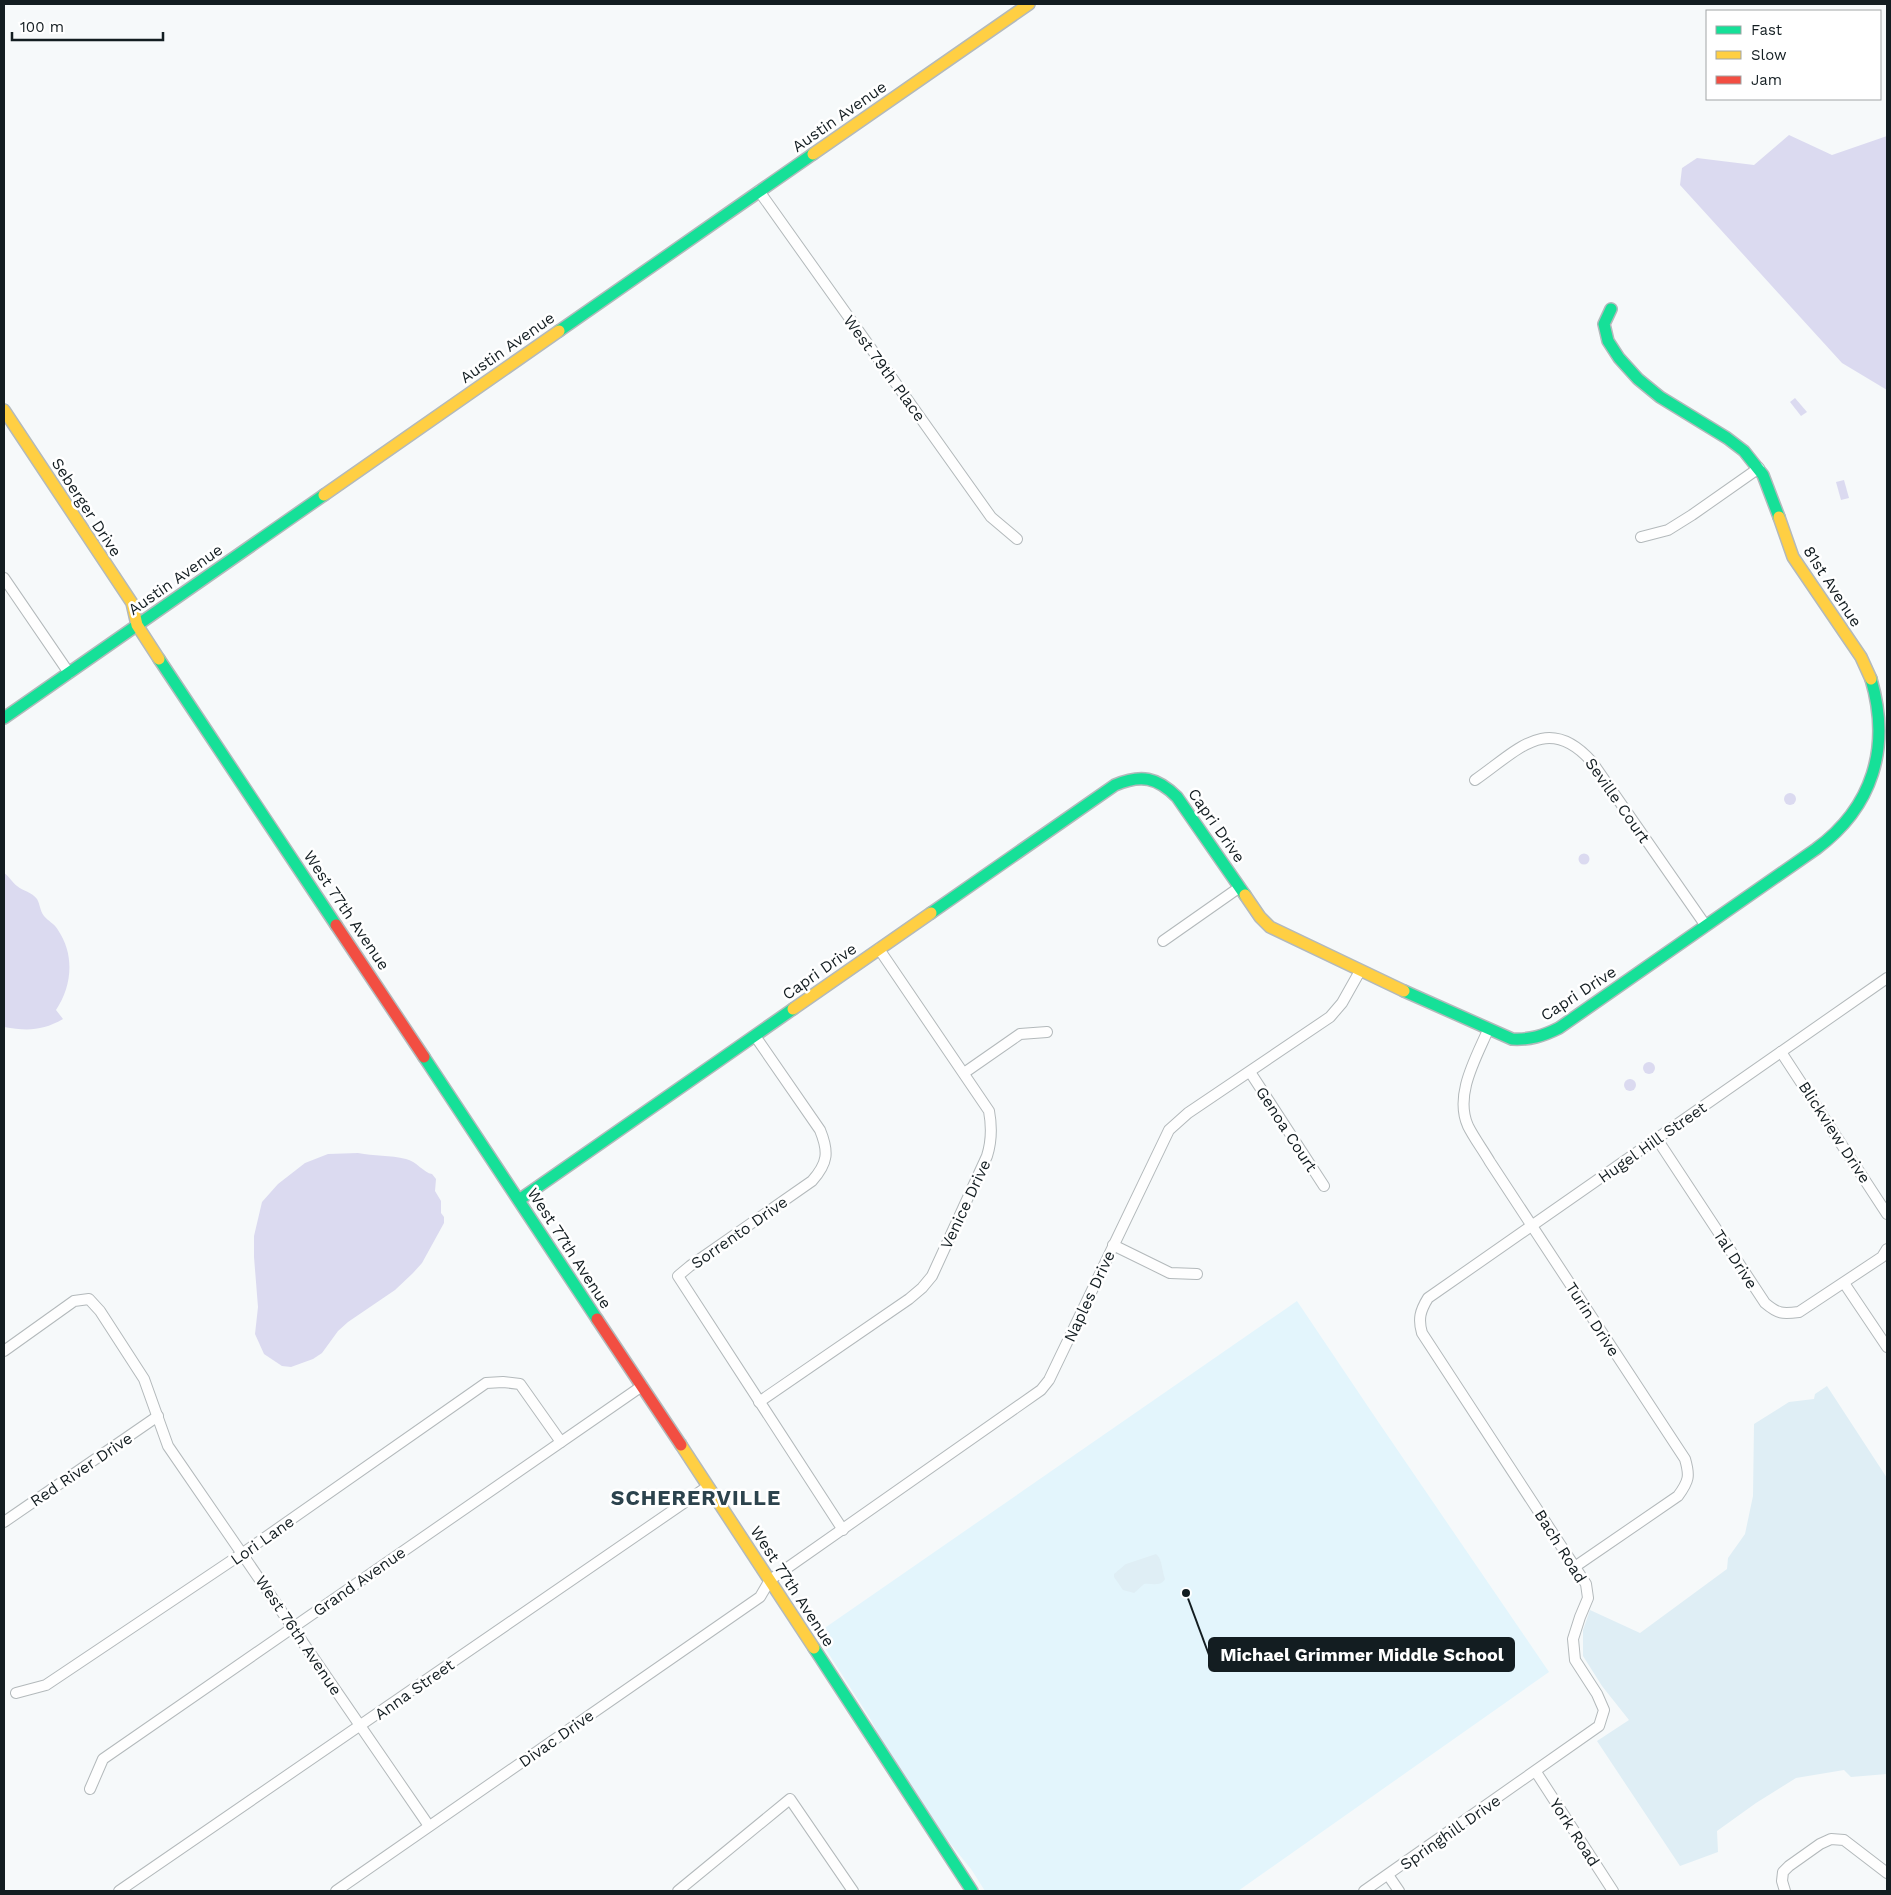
<svg xmlns="http://www.w3.org/2000/svg" width="1891" height="1895" font-family="'Work Sans',sans-serif">
<rect width="100%" height="100%" fill="#f6f9fa"/>
<path fill="#e3f5fc" d="M 1297,1301 L 1377,1420 L 1549,1672 L 1238,1891 L 985,1891 L 971,1869 L 936,1826 L 888,1754 L 871,1720 L 816,1634 Z"/>
<g fill="#dfeef5">
<path d="M 1827,1386 L 1887,1478 L 1887,1774 L 1851,1777 L 1844,1770 L 1796,1778 L 1756,1803 L 1717,1831 L 1718,1852 L 1680,1866 L 1597,1741 L 1629,1720 L 1602,1686 L 1583,1656 L 1583,1630 L 1590,1610 L 1640,1633 L 1727,1569 L 1728,1558 L 1745,1534 L 1753,1496 L 1754,1424 L 1789,1402 L 1814,1399 L 1815,1394 Z"/>
<path d="M 1156,1554 C 1162,1558 1162,1571 1165,1579 C 1161,1587 1151,1583 1144,1584 L 1134,1593 L 1123,1590 L 1114,1577 L 1114,1574 L 1126,1564 Z"/>
</g>
<g fill="#dbdaf0">
<path d="M 1789,135 L 1832,155 L 1887,136 L 1887,390 L 1842,363 L 1680,185 L 1682,168 L 1697,158 L 1754,165 Z"/>
<path d="M 1795,398 L 1807,412 L 1801,416 L 1790,402 Z"/>
<path d="M 1844,480 L 1849,498 L 1841,500 L 1836,482 Z"/>
<circle cx="1790" cy="799" r="6"/>
<circle cx="1584" cy="859" r="5.5"/>
<path d="M 4,873 C 9,876 12,882 17,886 C 23,891 32,892 37,899 C 40,904 40,911 44,916 C 48,921 55,924 58,930 C 75,955 72,986 56,1010 L 63,1019 C 42,1031 27,1031 4,1027 Z"/>
<circle cx="1649" cy="1068" r="6"/>
<circle cx="1630" cy="1085" r="6"/>
<path d="M 358,1153 C 374,1156 390,1155 406,1159 C 416,1161 424,1173 432,1174 L 436,1179 L 435,1191 L 441,1201 L 441,1213 L 444,1217 L 444,1223 L 422,1263 L 413,1273 L 395,1290 L 348,1322 L 338,1331 L 322,1353 L 313,1359 L 291,1367 L 282,1366 L 264,1354 L 255,1334 L 258,1307 L 254,1257 L 254,1236 L 262,1202 L 278,1184 L 305,1163 L 328,1154 Z"/>
</g>
<g fill="none" stroke-linecap="round" stroke-linejoin="round">
<g stroke="#b3b9bb" stroke-width="12">
<g id="street">
<path d="M 759,191 L 991,517 L 1017,539"/>
<path d="M 1641,537 L 1668,530 L 1692,515 L 1759,468"/>
<path d="M 4,578 L 69,673"/>
<path d="M 1475,780 C 1517,751 1548,712 1592,762 L 1706,926"/>
<path d="M 1163,941 L 1240,887"/>
<path d="M 1488,1030 C 1476,1058 1454,1095 1468,1126 C 1474,1138 1483,1150 1490,1162 L 1685,1459 C 1690,1476 1689,1481 1678,1496 L 1576,1566"/>
<path d="M 755,1036 L 820,1130 C 829,1152 828,1163 812,1181 L 690,1266 L 678,1276 L 843,1530"/>
<path d="M 1781,1052 L 1887,1214"/>
<path d="M 1250,1072 L 1324,1186"/>
<path d="M 964,1073 L 1020,1034 L 1047,1032"/>
<path d="M 1657,1139 L 1765,1303 C 1778,1314 1782,1314 1799,1312 L 1882,1257 L 1887,1249"/>
<path d="M 1113,1245 L 1170,1273 L 1197,1274"/>
<path d="M 1844,1283 L 1887,1347"/>
<path d="M 4,1351 L 74,1301 L 89,1299 L 100,1311 L 144,1379 L 168,1446 L 429,1826"/>
<path d="M 759,1402 L 909,1299 L 922,1288 L 932,1276 L 987,1156 C 992,1140 992,1127 989,1111 L 879,949"/>
<path d="M 4,1522 L 158,1416"/>
<path d="M 16,1693 L 46,1685 L 243,1553 L 486,1383 L 503,1382 L 520,1384 L 561,1442"/>
<path d="M 1536,1772 L 1613,1891"/>
<path d="M 90,1789 L 103,1759 L 642,1386"/>
<path d="M 1388,1875 L 1399,1891"/>
<path d="M 119,1891 L 707,1487"/>
<path d="M 336,1891 L 760,1597 L 770,1580 L 1041,1390 L 1049,1380 L 1169,1130 L 1188,1113 L 1330,1017 L 1342,1003 L 1360,971"/>
<path d="M 678,1891 L 790,1799 L 853,1891"/>
<path d="M 1364,1891 L 1599,1726 L 1604,1710 L 1597,1694 L 1575,1660 L 1573,1639 L 1580,1617 L 1588,1598 L 1586,1584 L 1422,1333 C 1418,1319 1420,1311 1428,1298 L 1887,978"/>
<path d="M 1785,1891 L 1782,1881 L 1783,1872 L 1789,1866 L 1820,1844 L 1831,1839 L 1844,1840 L 1887,1873"/>
</g>
</g>
<g stroke="#b3b9bb" stroke-width="14">
<g id="fast">
<path d="M 1611,309 L 1604,324 L 1608,341 L 1619,358 L 1638,379 L 1660,397 L 1727,438 L 1744,451 L 1763,475 L 1779,517"/>
<path d="M 559,331 L 813,154"/>
<path d="M 159,659 L 336,925"/>
<path d="M 4,718 L 324,495"/>
<path d="M 931,913 L 1115,785 C 1141,774 1157,777 1177,797 L 1245,895"/>
<path d="M 1404,991 L 1512,1039 C 1530,1040 1543,1036 1559,1028 L 1816,849 C 1873,807 1891,747 1871,679"/>
<path d="M 424,1057 L 597,1319"/>
<path d="M 519,1200 L 793,1009"/>
<path d="M 814,1648 L 972,1891"/>
</g>
</g>
<g stroke="#b3b9bb" stroke-width="14">
<g id="slow">
<path d="M 813,154 L 1029,4"/>
<path d="M 4,410 L 132,603 L 137,625 L 159,659"/>
<path d="M 324,495 L 559,331"/>
<path d="M 1779,517 L 1793,557 L 1861,657 L 1871,679"/>
<path d="M 1245,895 L 1260,917 L 1270,927 L 1404,991"/>
<path d="M 793,1009 L 931,913"/>
<path d="M 681,1445 L 814,1648"/>
</g>
</g>
<g stroke="#b3b9bb" stroke-width="14">
<g id="jam">
<path d="M 336,925 L 424,1057"/>
<path d="M 597,1319 L 681,1445"/>
</g>
</g>
<use href="#street" stroke="#fefefe" stroke-width="10"/>
<use href="#fast" stroke="#16e098" stroke-width="11"/>
<use href="#slow" stroke="#ffcf43" stroke-width="11"/>
<use href="#jam" stroke="#f24e42" stroke-width="11"/>
</g>
<g text-anchor="middle" stroke-width="5" stroke-linejoin="round" paint-order="stroke">
<g font-size="16" fill="#131d21" stroke="#fff">
<text transform="translate(839 116) rotate(-35)" y="6">Austin Avenue</text>
<text transform="translate(507 347) rotate(-35)" y="6">Austin Avenue</text>
<text transform="translate(885 368) rotate(54)" y="6">West 79th Place</text>
<text transform="translate(87 507) rotate(57)" y="6">Seberger Drive</text>
<text transform="translate(175 579) rotate(-35)" y="6">Austin Avenue</text>
<text transform="translate(1833 586) rotate(57)" y="6">81st Avenue</text>
<text transform="translate(1618 800) rotate(55)" y="6">Seville Court</text>
<text transform="translate(1217 825) rotate(55)" y="6">Capri Drive</text>
<text transform="translate(347 910) rotate(56)" y="6">West 77th Avenue</text>
<text transform="translate(819 971) rotate(-35)" y="6">Capri Drive</text>
<text transform="translate(1578 993) rotate(-33)" y="6">Capri Drive</text>
<text transform="translate(1287 1129) rotate(57)" y="6">Genoa Court</text>
<text transform="translate(1835 1132) rotate(57)" y="6">Blickview Drive</text>
<text transform="translate(1652 1142) rotate(-35)" y="6">Hugel Hill Street</text>
<text transform="translate(965 1204) rotate(-65)" y="6">Venice Drive</text>
<text transform="translate(739 1232) rotate(-35)" y="6">Sorrento Drive</text>
<text transform="translate(570 1248) rotate(57)" y="6">West 77th Avenue</text>
<text transform="translate(1736 1259) rotate(57)" y="6">Tal Drive</text>
<text transform="translate(1089 1296) rotate(-65)" y="6">Naples Drive</text>
<text transform="translate(1593 1319) rotate(57)" y="6">Turin Drive</text>
<text transform="translate(81 1469) rotate(-34)" y="6">Red River Drive</text>
<text transform="translate(262 1540) rotate(-35)" y="6">Lori Lane</text>
<text transform="translate(1561 1546) rotate(58)" y="6">Bach Road</text>
<text transform="translate(359 1581) rotate(-35)" y="6">Grand Avenue</text>
<text transform="translate(793 1586) rotate(57)" y="6">West 77th Avenue</text>
<text transform="translate(299 1635) rotate(56)" y="6">West 76th Avenue</text>
<text transform="translate(414 1689) rotate(-35)" y="6">Anna Street</text>
<text transform="translate(556 1738) rotate(-35)" y="6">Divac Drive</text>
<text transform="translate(1450 1832) rotate(-35)" y="6">Springhill Drive</text>
<text transform="translate(1575 1832) rotate(57)" y="6">York Road</text>
</g>
<g font-size="21" font-weight="bold" letter-spacing="1" fill="#2c434d" stroke="#fff">
<text x="696" y="1505">SCHERERVILLE</text>
</g>
</g>
<path fill="none" stroke="#131d21" stroke-width="2" d="M1186 1593L1209 1655"/>
<circle fill="#131d21" stroke="#fff" stroke-width="2" cx="1186" cy="1593" r="5"/>
<rect fill="#131d21" stroke="#131d21" stroke-width="2" x="1209" y="1638" width="305" height="33" rx="5"/>
<g font-size="18" text-anchor="middle" font-weight="bold" fill="#fff">
<text x="1362" y="1661">Michael Grimmer Middle School</text>
</g>
<rect width="1891" height="1895" fill="none" stroke="#131d21" stroke-width="10"/>
<rect x="1706" y="10" width="175" height="90" fill="#ffffff" stroke="#a1a5a6"/>
<rect x="1716" y="26" width="25" height="8" fill="#16e098" stroke="#a1a5a6"/>
<text x="1751" y="35" font-size="15" fill="#131d21">Fast</text>
<rect x="1716" y="51" width="25" height="8" fill="#ffcf43" stroke="#a1a5a6"/>
<text x="1751" y="60" font-size="15" fill="#131d21">Slow</text>
<rect x="1716" y="76" width="25" height="8" fill="#f24e42" stroke="#a1a5a6"/>
<text x="1751" y="85" font-size="15" fill="#131d21">Jam</text>
<path d="M12 32v8h151v-8" fill="none" stroke="#131d21" stroke-width="2.5"/>
<text x="20" y="32" font-size="15" fill="#131d21" stroke="#ffffff" stroke-width="4" paint-order="stroke">100 m</text>
</svg>
